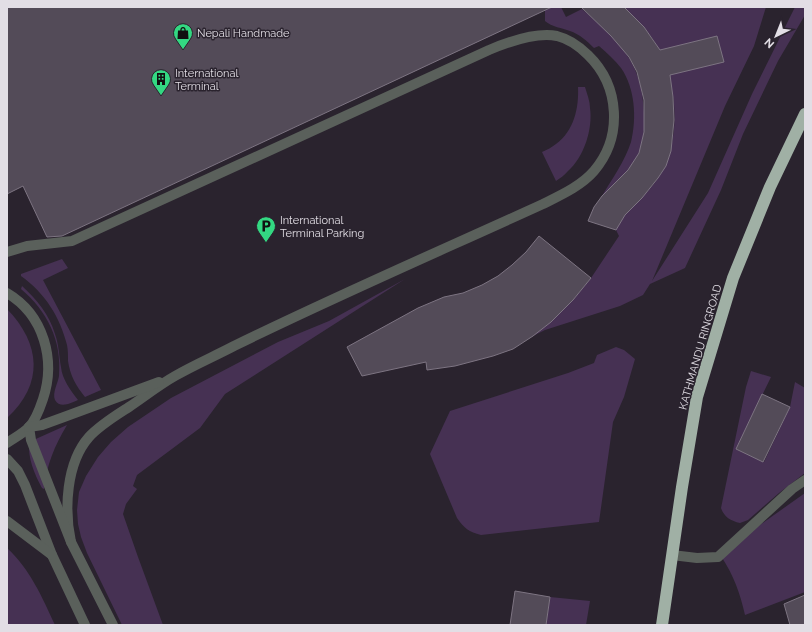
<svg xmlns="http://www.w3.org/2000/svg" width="812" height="632" font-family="Raleway,sans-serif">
<rect width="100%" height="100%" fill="#2a232e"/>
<g fill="#463153">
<path d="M 552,7 L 561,7 L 566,17 L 582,9 C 619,41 642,61 644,113 C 645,126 644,143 638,155 C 630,171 615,183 602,196 C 612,179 625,161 631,142 C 637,118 635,88 621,68 C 615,60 607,53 599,46 L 594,48 C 587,41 579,34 570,31 C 562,28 552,27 545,21 L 545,10 Z"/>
<path d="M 624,7 L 766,7 L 754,46 L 725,106 L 652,281 L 708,193 L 752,94 L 795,7 L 805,7 L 805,15 L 778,61 L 743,134 L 721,190 L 685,268 L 650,284 L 643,295 L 620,306 L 545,330 L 533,336 L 573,300 L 591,278 L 619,236 L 616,230 C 619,225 621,219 625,214 C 636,202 649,192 658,178 C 683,141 678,78 654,41 C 646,28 634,18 624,7 Z"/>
<path d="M 578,87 L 585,87 C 587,94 590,101 590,108 C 593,129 584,157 568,171 C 565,175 560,178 556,181 L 542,152 C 547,150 552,147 556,144 C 574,131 579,108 578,87 Z"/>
<path d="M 62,259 L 68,268 L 43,280 L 101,390 L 85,397 C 76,386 70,375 68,361 C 68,355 68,350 67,345 C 60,317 45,293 21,276 L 21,274 Z"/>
<path d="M 405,279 L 225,394 L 200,428 L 137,475 L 133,486 L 137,489 L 126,504 L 123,514 L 138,557 L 163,625 L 122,625 L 87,553 L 81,537 L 78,524 L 77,510 L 79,492 L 86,476 L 98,457 L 111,442 L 128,427 L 171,398 L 278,342 L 329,321 Z"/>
<path d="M 22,286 C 37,300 49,314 55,334 C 59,345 59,356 61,367 C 62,379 71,391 78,400 C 71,403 60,409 55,400 C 52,393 58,383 59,376 C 62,340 47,311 21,289 Z"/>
<path d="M 7,309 C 41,344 44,384 7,418 Z"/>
<path d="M 616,347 L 624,350 L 635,359 L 624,397 L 613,422 L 599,522 L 481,535 C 469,532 464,528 457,518 L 430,454 L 450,411 L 568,373 L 594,363 L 597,355 Z"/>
<path d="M 751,371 L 771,377 L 736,449 L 764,462 L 790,407 L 795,382 L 805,388 L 805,473 L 779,493 L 748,520 L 740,523 C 731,521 724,517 721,508 L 746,387 Z"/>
<path d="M 67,425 C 54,447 47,464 44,489 L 42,488 C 34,473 28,459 29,442 Z"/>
<path d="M 805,493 L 805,592 L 745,615 C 740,593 734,576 721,556 L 736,542 Z"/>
<path d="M 7,548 C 30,569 42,597 55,625 L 7,625 Z"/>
<path d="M 550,597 L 590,601 L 586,625 L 546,625 Z"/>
</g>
<g fill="#534b58" stroke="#7d7482">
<path d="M 7,7 L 552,7 L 62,236 L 47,237 L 23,186 L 7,194 Z"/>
<path d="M 581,7 L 624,7 L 644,27 L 653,40 L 660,50 L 717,36 L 724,62 L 670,75 L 673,97 L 674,120 L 671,151 L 666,166 L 658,178 L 642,198 L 625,215 L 616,230 L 588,221 L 594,207 L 602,196 L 628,170 L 639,153 L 644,132 L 644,100 L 637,72 L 629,57 L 611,36 Z"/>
<path d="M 539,236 L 591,278 L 573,300 L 551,322 L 533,336 L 513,349 L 493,356 L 455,366 L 427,370 L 426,362 L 362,376 L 347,347 L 418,308 L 444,297 L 463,293 L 482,285 L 498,276 L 512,265 L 526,252 Z"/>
<path d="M 762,394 L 790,407 L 763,462 L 736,449 Z"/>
<path d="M 515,591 L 550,597 L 546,625 L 510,625 Z"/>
<path d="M 805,595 L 805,625 L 790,625 L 784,604 Z"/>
</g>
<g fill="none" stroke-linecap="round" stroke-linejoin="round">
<g stroke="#5a605b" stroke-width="10">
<path d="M 7,252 L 27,246 L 72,241 L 489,50 C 508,42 537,32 557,36 C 569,39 580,47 588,55 C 620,86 623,137 594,171 C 581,186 561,195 543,204 C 440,251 336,296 234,346 C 215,356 194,365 175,376 C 159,385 144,397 129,407 C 115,416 100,425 89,437 C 66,463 64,510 71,542"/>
<path d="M 7,293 C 44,315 56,360 43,399 C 40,408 36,420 29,427 C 24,433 14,438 7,443"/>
<path d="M 29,427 L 31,440 L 71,542 L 113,625"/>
<path d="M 29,427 L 42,425 L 64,417 L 159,382"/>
<path d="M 7,459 L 18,471 L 25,485 L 52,555 L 85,625"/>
<path d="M 7,521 L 52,555"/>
<path d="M 672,555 L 697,558 L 718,557 L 792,489 L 805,480"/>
</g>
<path stroke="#a0b0a5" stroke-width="12" d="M 662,625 L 682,487 L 697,397 L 733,278 L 770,187 L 805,114"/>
</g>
<defs>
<g id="shop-pin" transform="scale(1)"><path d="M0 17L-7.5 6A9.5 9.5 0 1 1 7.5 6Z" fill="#33d882" stroke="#2a232e"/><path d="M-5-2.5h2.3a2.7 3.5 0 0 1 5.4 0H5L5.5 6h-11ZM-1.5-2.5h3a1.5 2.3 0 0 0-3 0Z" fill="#111"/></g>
<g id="building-pin" transform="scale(1)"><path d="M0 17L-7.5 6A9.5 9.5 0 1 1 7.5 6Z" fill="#33d882" stroke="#2a232e"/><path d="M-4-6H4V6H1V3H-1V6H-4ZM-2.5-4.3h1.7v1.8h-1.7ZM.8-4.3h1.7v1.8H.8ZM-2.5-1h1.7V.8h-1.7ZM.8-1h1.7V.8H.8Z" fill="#111"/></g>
<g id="parking-pin" transform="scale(1)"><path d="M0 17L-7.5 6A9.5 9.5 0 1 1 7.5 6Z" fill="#33d882" stroke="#2a232e"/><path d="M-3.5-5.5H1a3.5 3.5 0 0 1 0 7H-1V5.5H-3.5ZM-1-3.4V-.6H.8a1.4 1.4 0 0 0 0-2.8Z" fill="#111"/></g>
</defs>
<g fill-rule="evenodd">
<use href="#shop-pin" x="183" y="33"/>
<use href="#building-pin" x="161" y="79"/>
<use href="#parking-pin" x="266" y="226"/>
</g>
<g text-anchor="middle" stroke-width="3" stroke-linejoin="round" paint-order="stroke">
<g font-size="11" fill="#e2dee5" stroke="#2a232e" text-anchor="start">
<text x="197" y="37">Nepali Handmade</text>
<text x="175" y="77">International<tspan x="175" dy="13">Terminal</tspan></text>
<text x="280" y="224">International<tspan x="280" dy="13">Terminal Parking</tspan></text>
</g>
<g font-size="11" fill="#e2dee5" stroke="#2a232e">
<text transform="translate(700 347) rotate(-74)" y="4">KATHMANDU RINGROAD</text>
</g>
</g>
<rect width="812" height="632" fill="none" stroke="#e2dee5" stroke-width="16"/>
<g transform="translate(776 36) rotate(223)" stroke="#2a232e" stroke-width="3" paint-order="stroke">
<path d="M0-3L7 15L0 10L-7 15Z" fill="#e2dee5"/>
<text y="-6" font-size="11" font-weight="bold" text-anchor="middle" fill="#e2dee5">N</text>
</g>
</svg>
